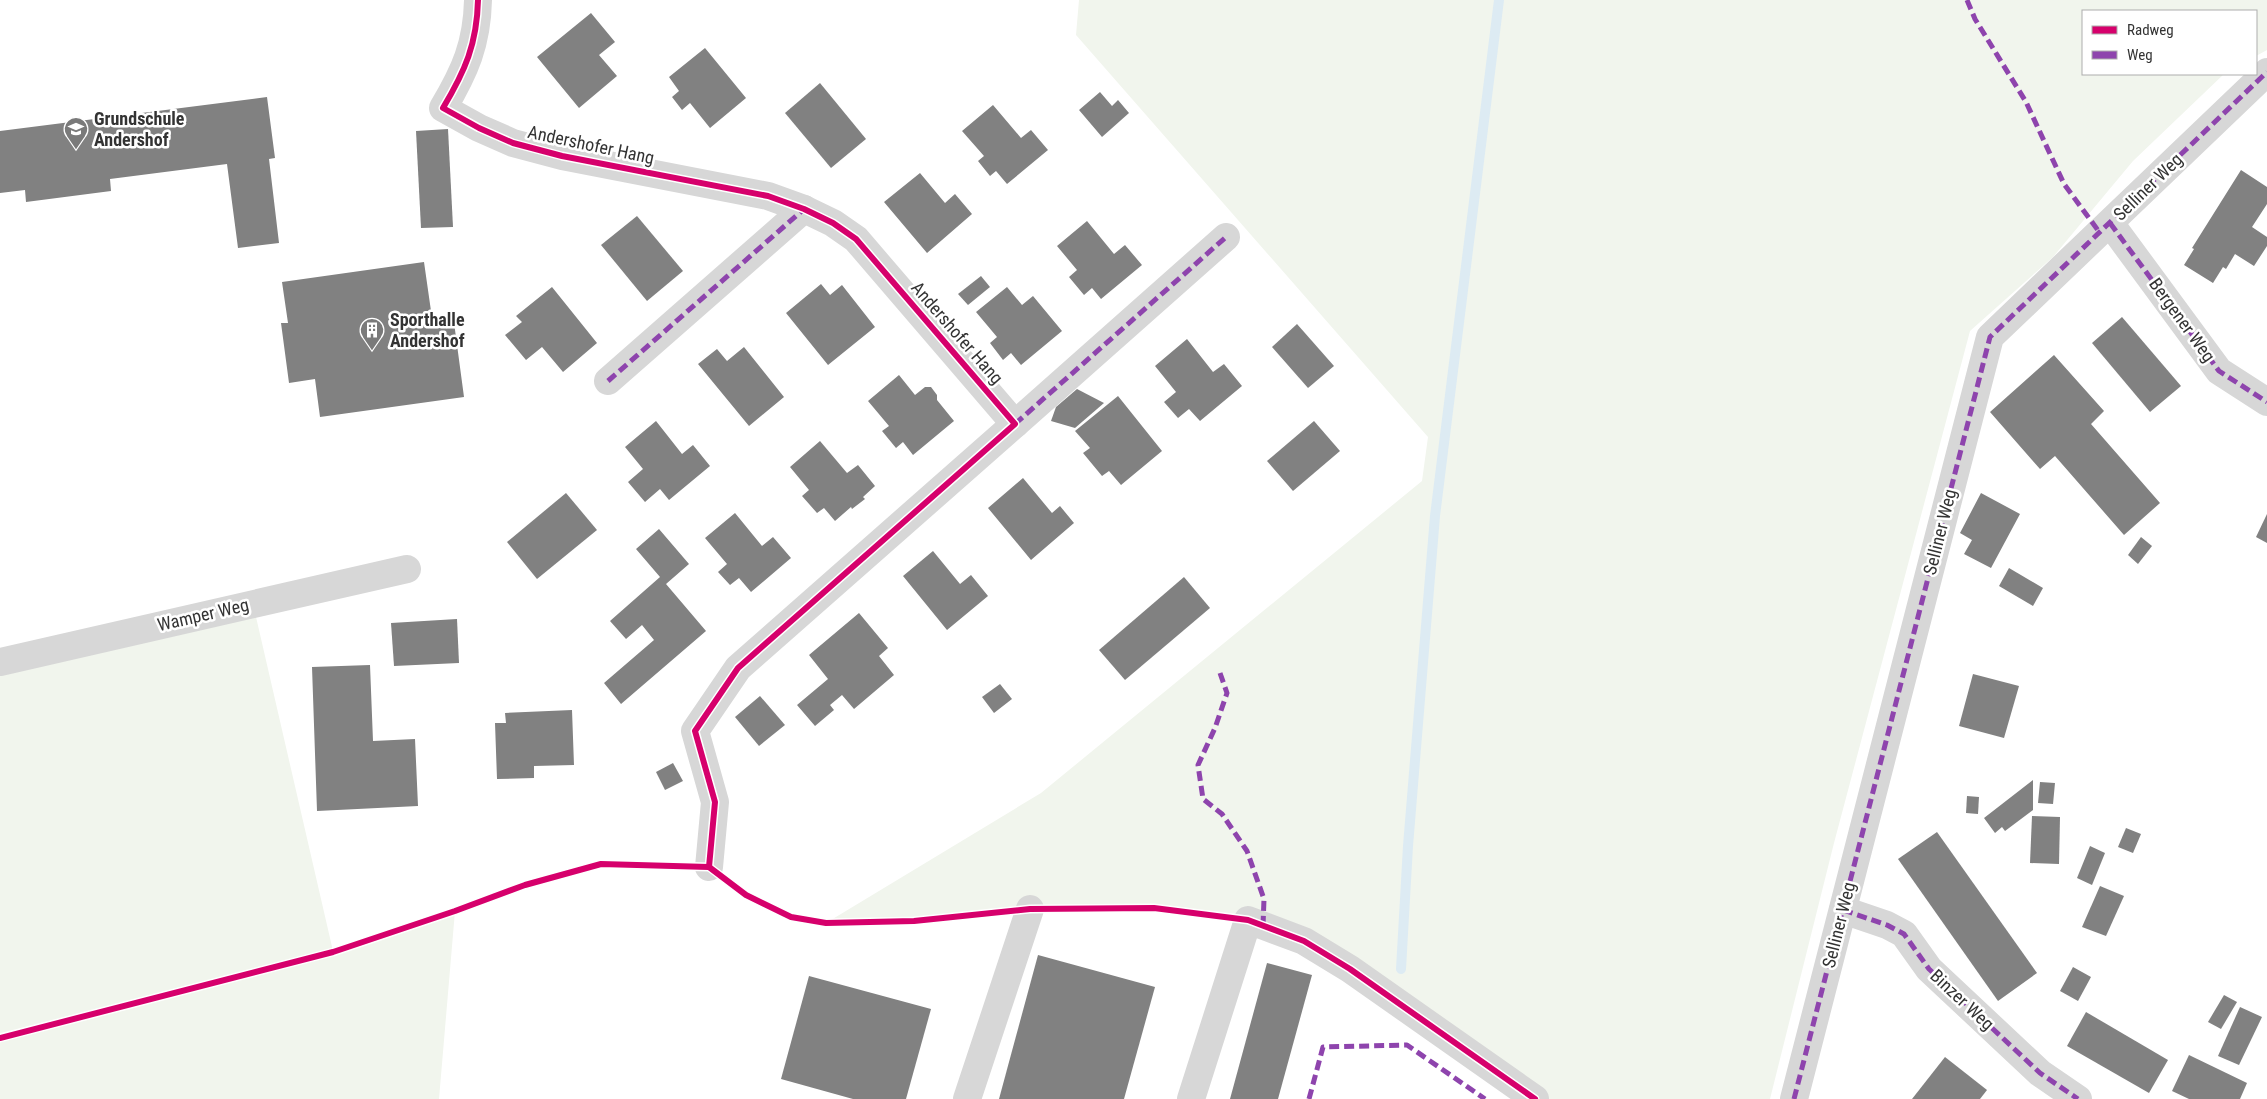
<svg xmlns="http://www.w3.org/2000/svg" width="2267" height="1099" font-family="'Roboto Condensed',sans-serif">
<rect width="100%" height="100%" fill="#fff"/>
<g fill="#f1f5ed">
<path d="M 1079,0 L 2267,0 L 2267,50 L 2256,56 L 2256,11 L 2083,11 L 2083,74 L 2224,74 L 2133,161 L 2053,257 L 1970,331 L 1834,843 L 1770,1099 L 1534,1099 L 1248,920 L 1154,908 L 1030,909 L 914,921 L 826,923 L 1041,793 L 1422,481 L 1428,437 L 1076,35 Z"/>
<path d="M 253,604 L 333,951 L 455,911 L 439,1099 L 0,1099 L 0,662 Z"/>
</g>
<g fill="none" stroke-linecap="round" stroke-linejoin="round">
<path stroke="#ddebf3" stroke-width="10" d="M 1401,969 L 1408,846 L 1435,516 L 1499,0"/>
</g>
<g fill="#818181">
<path d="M 591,13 L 615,42 L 599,55 L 617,76 L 579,108 L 537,57 Z"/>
<path d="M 705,48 L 746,98 L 710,128 L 690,103 L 682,110 L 672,97 L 679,91 L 669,77 Z"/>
<path d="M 820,83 L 866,139 L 831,168 L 785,113 Z"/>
<path d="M 1100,92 L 1112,106 L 1118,100 L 1129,113 L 1102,137 L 1079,110 Z"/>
<path d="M 267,97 L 275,158 L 269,159 L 279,243 L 238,248 L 227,164 L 110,179 L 111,191 L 26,202 L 25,190 L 0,193 L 0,131 Z"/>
<path d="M 993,105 L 1021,138 L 1031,130 L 1048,150 L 1007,184 L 996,171 L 990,176 L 978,161 L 984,156 L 962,131 Z"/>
<path d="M 448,129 L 453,227 L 421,228 L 416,131 Z"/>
<path d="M 2241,170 L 2267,187 L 2267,204 L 2252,227 L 2267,237 L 2267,246 L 2254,266 L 2235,254 L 2226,269 L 2223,267 L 2213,283 L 2184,265 L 2194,249 L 2192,248 Z"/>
<path d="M 920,173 L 945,203 L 955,194 L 972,214 L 927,253 L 884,202 Z"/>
<path d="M 637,216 L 683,271 L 647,301 L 601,245 Z"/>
<path d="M 1087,221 L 1114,254 L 1125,245 L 1142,265 L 1101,299 L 1092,288 L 1084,295 L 1069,277 L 1077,270 L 1057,246 Z"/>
<path d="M 424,262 L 432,318 L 453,315 L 464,397 L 320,417 L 315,379 L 289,383 L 281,323 L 288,323 L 282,282 Z"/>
<path d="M 981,276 L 990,287 L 968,305 L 958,294 Z"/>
<path d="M 821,284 L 830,295 L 842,285 L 875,327 L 828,365 L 786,313 Z"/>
<path d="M 552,287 L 597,343 L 563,372 L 542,347 L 526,360 L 505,335 L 522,322 L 516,316 Z"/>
<path d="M 1007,287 L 1022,305 L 1033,296 L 1062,331 L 1021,365 L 1011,353 L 1003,360 L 990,343 L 997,337 L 976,312 Z"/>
<path d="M 2122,317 L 2181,386 L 2150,412 L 2092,343 Z"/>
<path d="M 1297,324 L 1334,366 L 1308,388 L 1272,347 Z"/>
<path d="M 1187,339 L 1213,372 L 1224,364 L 1242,386 L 1200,421 L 1189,409 L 1178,418 L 1164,402 L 1176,392 L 1155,366 Z"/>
<path d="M 744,347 L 784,397 L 749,426 L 698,364 L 717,349 L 727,361 Z"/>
<path d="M 2054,355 L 2104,411 L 2091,424 L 2160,503 L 2124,535 L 2055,456 L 2040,469 L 1990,412 Z"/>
<path d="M 899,375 L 915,395 L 925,387 L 931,387 L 937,395 L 937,400 L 954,421 L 913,455 L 903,442 L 896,448 L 882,431 L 889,426 L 868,401 Z"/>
<path d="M 1077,389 L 1104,403 L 1075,428 L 1051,421 L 1056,407 Z"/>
<path d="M 1118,396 L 1162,451 L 1121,485 L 1109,471 L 1102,476 L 1083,453 L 1090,448 L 1075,431 Z"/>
<path d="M 656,421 L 682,454 L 693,445 L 710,466 L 669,500 L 660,489 L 645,502 L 628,482 L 643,469 L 625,447 Z"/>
<path d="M 1314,421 L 1340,451 L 1293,491 L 1267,461 Z"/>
<path d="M 820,441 L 847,473 L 858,465 L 875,486 L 863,497 L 865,499 L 852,509 L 851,507 L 835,521 L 824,508 L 817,513 L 802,496 L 809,490 L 790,467 Z"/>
<path d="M 1023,478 L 1052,513 L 1060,506 L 1074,523 L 1031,560 L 988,508 Z"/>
<path d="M 566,493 L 597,530 L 537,579 L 507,542 Z"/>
<path d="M 1981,493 L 2020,514 L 1991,568 L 1964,554 L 1972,540 L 1960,533 Z"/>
<path d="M 735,513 L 762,546 L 773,537 L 791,558 L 751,592 L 739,578 L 730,585 L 718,572 L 727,564 L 705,538 Z"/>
<path d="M 2267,514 L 2267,543 L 2256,537 Z"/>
<path d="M 659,529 L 689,564 L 666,584 L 706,631 L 621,704 L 604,683 L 654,640 L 642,625 L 626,639 L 610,621 L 660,577 L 636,549 Z"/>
<path d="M 2141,537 L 2152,546 L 2138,564 L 2128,555 Z"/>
<path d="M 933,551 L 960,584 L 971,575 L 988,596 L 947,630 L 903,576 Z"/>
<path d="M 2009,568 L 2043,588 L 2033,606 L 1999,586 Z"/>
<path d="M 1184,577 L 1210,608 L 1125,680 L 1099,650 Z"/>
<path d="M 859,613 L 888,648 L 879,656 L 894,675 L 854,709 L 842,695 L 830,705 L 834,710 L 815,726 L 797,705 L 828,679 L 809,655 Z"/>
<path d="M 457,619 L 459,663 L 394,666 L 391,623 Z"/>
<path d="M 370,665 L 373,741 L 415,739 L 418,806 L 317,811 L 312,667 Z"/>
<path d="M 1973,674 L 2019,686 L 2004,738 L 1959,726 Z"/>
<path d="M 1000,684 L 1012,699 L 994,713 L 982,697 Z"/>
<path d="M 760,696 L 785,725 L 759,746 L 735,717 Z"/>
<path d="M 572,710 L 574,765 L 534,766 L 534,778 L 497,779 L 495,723 L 506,723 L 505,713 Z"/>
<path d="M 673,763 L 683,781 L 665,790 L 656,772 Z"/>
<path d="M 2033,780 L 2033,810 L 2005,831 L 2002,827 L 1995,833 L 1984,818 Z"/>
<path d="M 2040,782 L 2055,783 L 2053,804 L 2038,803 Z"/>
<path d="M 1967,796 L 1979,797 L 1978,814 L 1966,813 Z"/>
<path d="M 2032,816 L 2060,817 L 2059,864 L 2030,863 Z"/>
<path d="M 2126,828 L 2141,834 L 2133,853 L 2118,847 Z"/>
<path d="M 1937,832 L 2037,973 L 1998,1001 L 1898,859 Z"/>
<path d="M 2090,846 L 2105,853 L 2092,885 L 2077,878 Z"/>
<path d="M 2100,886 L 2124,896 L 2106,936 L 2082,927 Z"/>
<path d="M 1038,955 L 1155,987 L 1124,1099 L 999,1099 Z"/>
<path d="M 1267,963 L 1312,975 L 1278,1099 L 1230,1099 Z"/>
<path d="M 2073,967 L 2091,977 L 2078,1001 L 2060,991 Z"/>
<path d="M 809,976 L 931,1009 L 906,1099 L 853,1099 L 781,1079 Z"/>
<path d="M 2224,995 L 2237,1002 L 2221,1029 L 2208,1022 Z"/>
<path d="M 2240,1007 L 2262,1017 L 2239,1065 L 2218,1056 Z"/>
<path d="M 2086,1012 L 2168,1060 L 2149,1093 L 2067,1046 Z"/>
<path d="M 2189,1055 L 2247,1083 L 2240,1099 L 2189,1099 L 2172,1091 Z"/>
<path d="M 1945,1057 L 1987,1090 L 1980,1099 L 1912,1099 Z"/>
</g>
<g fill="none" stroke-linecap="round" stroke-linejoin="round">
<g stroke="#d7d7d7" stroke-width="28">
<path d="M 478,0 C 477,44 465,71 443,108 L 479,128 L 513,143 L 562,156 L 768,196 L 804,209 L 833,223 L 856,239 L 1015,424 L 738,668 L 695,731 L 715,802 L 709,867"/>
<path d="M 2110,223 L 2219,371 L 2267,402"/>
<path d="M 608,381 L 804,209"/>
<path d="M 1015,424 L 1226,237"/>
<path d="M 0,662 L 407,569"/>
<path d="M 1843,910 L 1887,925 L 1904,934 L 1929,969 L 2040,1073 L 2078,1099"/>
<path d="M 967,1099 L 1030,909"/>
<path d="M 1191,1099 L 1248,920 L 1304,941 L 1350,969 L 1535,1099"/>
<path d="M 1794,1099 L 1990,337 L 2267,72"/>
</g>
<g stroke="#8e44ad" stroke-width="5" stroke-dasharray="10 5" stroke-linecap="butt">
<path d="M 1967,0 L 1975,19 L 2026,102 L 2064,184 L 2100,233"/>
<path d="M 2110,223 L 2219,371 L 2267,402"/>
<path d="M 608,381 L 804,209"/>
<path d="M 1015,424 L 1226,237"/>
<path d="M 1220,673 L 1227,693 L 1215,728 L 1198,765 L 1203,799 L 1222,814 L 1247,851 L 1264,899 L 1263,926"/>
<path d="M 1843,910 L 1887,925 L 1904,934 L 1929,969 L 2040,1073 L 2078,1099"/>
<path d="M 1309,1099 L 1323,1047 L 1407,1045 L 1485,1099"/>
<path d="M 1794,1099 L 1990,337 L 2267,72"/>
</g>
<g stroke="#fff" stroke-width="9">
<g id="cycleway">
<path d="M 478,0 C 477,44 465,71 443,108 L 479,128 L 513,143 L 562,156 L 768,196 L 804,209 L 833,223 L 856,239 L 1015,424 L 738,668 L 695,731 L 715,802 L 709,867"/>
<path d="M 0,1038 L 333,952 L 455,911 L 525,885 L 601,864 L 709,867 L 746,895 L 791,917 L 826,923 L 914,921 L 1030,909 L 1154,908 L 1248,920 L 1304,941 L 1350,969 L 1535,1099"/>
</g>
</g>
<use href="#cycleway" stroke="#d6006c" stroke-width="6"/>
</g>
<defs>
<g id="school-pin" transform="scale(1.25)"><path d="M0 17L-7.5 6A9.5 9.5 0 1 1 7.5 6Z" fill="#7a7a7a" stroke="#fff"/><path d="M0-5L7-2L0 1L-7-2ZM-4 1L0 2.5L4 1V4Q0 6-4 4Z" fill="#fff"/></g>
<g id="building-pin" transform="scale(1.25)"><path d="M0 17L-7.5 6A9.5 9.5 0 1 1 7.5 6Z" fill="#7a7a7a" stroke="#fff"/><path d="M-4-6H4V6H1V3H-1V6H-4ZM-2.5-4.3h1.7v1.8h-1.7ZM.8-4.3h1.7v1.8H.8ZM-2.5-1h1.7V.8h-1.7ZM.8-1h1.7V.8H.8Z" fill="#fff"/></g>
</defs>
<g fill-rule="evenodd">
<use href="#school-pin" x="76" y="129"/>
<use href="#building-pin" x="372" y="330"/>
</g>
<g text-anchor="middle" stroke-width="5" stroke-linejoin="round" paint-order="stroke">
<g font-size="18" font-weight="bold" fill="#333" stroke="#fff" text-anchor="start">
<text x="94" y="125">Grundschule<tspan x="94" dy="21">Andershof</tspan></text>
<text x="390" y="326">Sporthalle<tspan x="390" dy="21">Andershof</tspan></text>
</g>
<g font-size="18" fill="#333" stroke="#fff">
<text transform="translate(591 145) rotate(12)" y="6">Andershofer Hang</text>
<text transform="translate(2148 187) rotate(-44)" y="6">Selliner Weg</text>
<text transform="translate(2182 320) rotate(54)" y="6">Bergener Weg</text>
<text transform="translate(957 333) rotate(49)" y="6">Andershofer Hang</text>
<text transform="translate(1940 532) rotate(-76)" y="6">Selliner Weg</text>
<text transform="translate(203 615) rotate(-13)" y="6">Wamper Weg</text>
<text transform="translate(1839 925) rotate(-76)" y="6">Selliner Weg</text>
<text transform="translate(1962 1000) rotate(43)" y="6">Binzer Weg</text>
</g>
</g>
<rect x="2082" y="10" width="175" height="65" fill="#ffffff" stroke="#adadad"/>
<rect x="2092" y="26" width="25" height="8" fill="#d6006c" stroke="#adadad"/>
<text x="2127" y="35" font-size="15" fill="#333333">Radweg</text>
<rect x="2092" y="51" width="25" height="8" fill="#8e44ad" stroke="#adadad"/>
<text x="2127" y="60" font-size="15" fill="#333333">Weg</text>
</svg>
